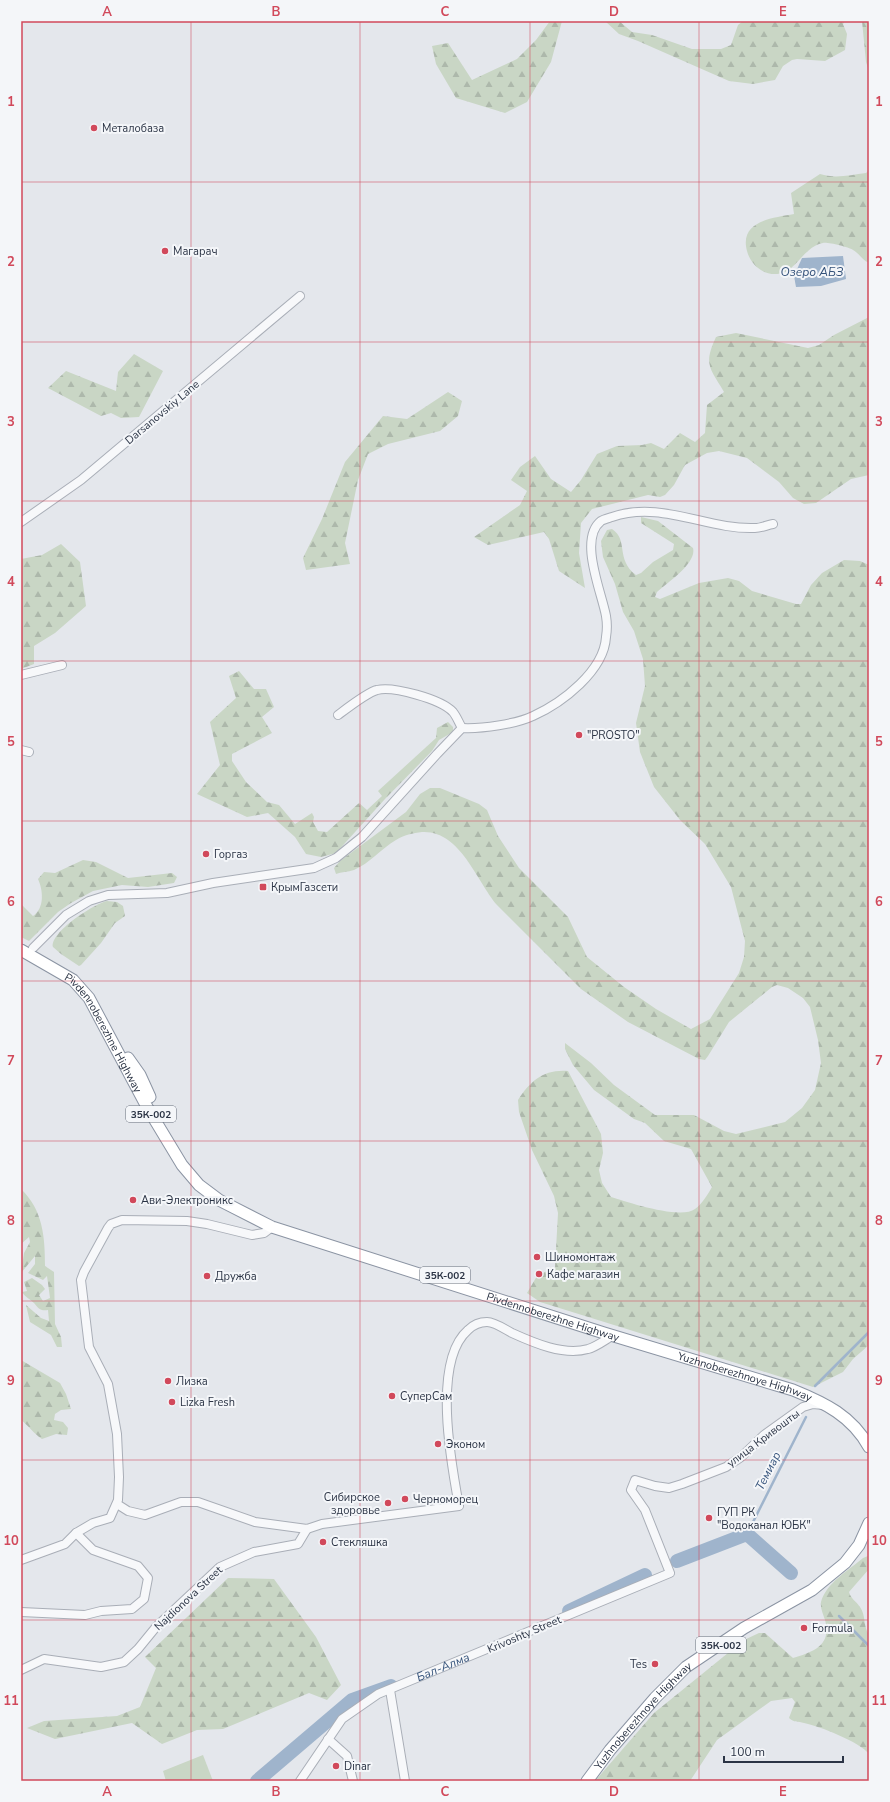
<svg xmlns="http://www.w3.org/2000/svg" width="890" height="1802" font-family="'Nunito Sans',sans-serif">
<defs>
<pattern id="forest-firs" width="22" height="20" patternUnits="userSpaceOnUse"><rect width="22" height="20" fill="#c9d6c5"/><path d="M5 1l3.5 6h-7zM16 11l3.5 6h-7z" fill="#adb8ab"/></pattern>
</defs>
<rect width="100%" height="100%" fill="#e4e7ec"/>
<g fill="url(#forest-firs)">
<path d="M 550,21 L 562,21 L 551,62 L 527,102 L 505,113 L 456,98 L 436,64 L 432,46 L 448,43 L 472,80 L 517,59 L 536,40 Z"/>
<path d="M 605,21 L 619,21 L 632,32 L 652,35 L 692,49 L 721,49 L 731,45 L 738,25 L 743,21 L 845,21 L 843,24 L 847,34 L 845,50 L 825,61 L 797,59 L 792,60 L 783,66 L 775,80 L 753,84 L 729,81 L 638,41 L 619,34 Z"/>
<path d="M 862,21 L 869,21 L 869,71 L 866,62 Z"/>
<path d="M 869,170 L 869,263 C 862,260 859,253 853,250 C 848,247 828,242 823,243 C 806,246 798,266 785,272 C 768,279 751,267 747,251 C 739,221 772,218 794,214 L 791,193 L 820,174 C 835,179 850,175 866,173 Z"/>
<path d="M 869,317 L 869,475 L 851,479 L 816,503 L 804,504 L 793,498 L 779,482 L 747,458 L 719,451 L 707,453 L 685,465 L 674,485 L 665,495 L 660,497 L 648,495 L 592,509 L 581,523 L 579,553 L 585,588 L 559,571 L 549,539 L 544,532 L 488,545 L 474,537 L 520,505 L 527,491 L 511,480 L 520,467 L 535,456 L 551,479 L 571,492 L 581,480 L 597,454 L 617,446 L 642,445 L 651,443 L 664,449 L 680,433 L 695,442 L 705,433 L 707,405 L 724,392 C 710,368 703,365 716,337 L 736,333 L 808,348 L 819,345 L 834,335 Z"/>
<path d="M 134,354 L 163,371 L 139,417 L 121,418 L 111,413 L 101,416 L 48,388 L 66,371 L 116,391 L 118,372 Z"/>
<path d="M 448,392 L 462,401 L 458,416 L 440,431 L 388,444 L 368,454 L 358,480 L 345,543 L 350,564 L 306,570 L 303,558 L 322,519 L 345,462 L 383,416 L 407,419 Z"/>
<path d="M 641,517 L 658,521 L 693,548 C 697,563 668,582 657,592 L 655,597 L 660,599 L 699,583 L 728,578 L 739,581 L 752,591 L 796,604 L 801,604 L 811,585 L 822,573 L 844,560 L 860,561 L 869,565 L 869,1345 L 853,1359 L 843,1372 L 813,1387 L 540,1302 L 527,1293 L 537,1276 L 555,1267 L 558,1213 L 554,1196 L 532,1150 L 519,1112 L 518,1100 C 530,1081 544,1069 568,1071 L 601,1134 L 603,1153 L 599,1170 L 602,1183 L 611,1197 C 627,1202 681,1220 695,1209 C 702,1204 708,1194 712,1187 L 691,1149 L 664,1141 L 645,1123 L 634,1119 L 594,1090 L 573,1065 L 565,1049 L 565,1043 L 591,1063 L 614,1085 L 655,1115 L 694,1115 L 724,1131 L 736,1134 L 785,1122 L 802,1108 L 815,1090 L 821,1063 L 818,1040 L 810,1007 L 803,998 L 788,988 L 777,985 L 772,987 L 729,1022 L 708,1056 L 705,1060 L 699,1059 L 628,1022 L 581,989 L 497,905 C 476,880 460,830 422,832 C 413,833 404,835 396,840 C 381,849 370,863 354,870 C 348,872 341,872 336,874 L 334,868 L 340,861 L 406,812 L 420,794 L 430,788 L 440,788 L 479,804 L 487,810 L 498,836 L 519,868 L 568,917 L 587,957 L 624,987 L 656,1009 L 691,1029 L 710,1019 L 739,973 L 744,957 L 745,941 L 731,887 L 705,844 L 680,820 L 654,787 L 640,752 L 636,723 L 645,686 L 643,659 L 634,631 L 623,612 L 615,584 L 603,557 L 601,541 L 607,530 L 612,529 C 629,540 615,559 636,575 L 641,573 L 653,562 L 673,550 L 674,544 L 641,523 Z"/>
<path d="M 61,544 L 80,562 L 86,606 L 55,633 L 34,646 L 34,664 L 21,669 L 21,559 L 42,555 Z"/>
<path d="M 239,671 L 254,689 L 266,689 L 274,707 L 262,717 L 272,733 L 232,754 L 232,761 L 246,782 L 267,802 L 279,805 L 295,824 L 312,813 L 314,817 L 313,822 L 318,831 L 327,832 L 359,803 L 367,810 L 382,796 L 378,791 L 436,738 L 437,728 L 448,722 L 453,727 L 453,732 L 439,740 L 432,751 L 385,799 L 336,853 L 321,857 L 306,854 L 295,837 L 268,813 L 247,817 L 197,794 L 220,765 L 210,722 L 236,698 L 229,676 Z"/>
<path d="M 83,860 L 96,862 L 128,878 L 172,873 L 177,877 L 174,883 L 148,887 L 122,885 L 93,891 L 71,903 L 58,912 L 29,941 L 21,937 L 21,904 L 33,916 C 45,908 43,890 38,879 L 44,872 L 55,873 Z"/>
<path d="M 107,901 L 117,902 L 123,906 L 125,916 L 115,923 L 101,943 L 81,965 L 79,966 L 61,954 L 53,947 C 50,932 94,904 107,901 Z"/>
<path d="M 21,1189 C 43,1210 45,1237 45,1266 L 54,1272 L 55,1324 L 61,1337 L 62,1347 L 57,1347 L 51,1335 L 30,1322 L 26,1305 L 41,1318 L 49,1321 L 48,1310 C 40,1311 39,1309 34,1303 C 30,1299 26,1298 22,1292 L 27,1291 L 24,1282 L 32,1278 L 42,1285 L 45,1289 L 39,1295 L 43,1301 L 50,1298 L 47,1276 L 43,1280 L 28,1273 L 35,1264 L 35,1256 L 21,1273 L 24,1253 L 30,1242 L 29,1237 L 21,1244 Z"/>
<path d="M 21,1360 L 60,1383 L 66,1394 L 71,1409 L 61,1410 L 55,1414 L 54,1420 L 63,1422 L 68,1428 L 67,1435 L 56,1434 L 42,1439 C 33,1433 29,1426 21,1420 Z"/>
<path d="M 868,1556 L 869,1569 L 849,1592 C 851,1599 856,1601 860,1607 C 866,1615 863,1626 869,1635 L 869,1754 C 860,1742 819,1726 804,1723 C 798,1721 794,1723 789,1718 L 795,1702 L 792,1698 L 771,1701 L 717,1740 L 690,1781 L 595,1781 L 654,1713 L 744,1640 L 759,1633 L 765,1633 L 793,1658 C 814,1652 832,1645 825,1620 C 823,1614 820,1607 821,1602 C 826,1583 849,1570 863,1558 Z"/>
<path d="M 228,1578 L 274,1579 L 316,1637 L 341,1685 L 327,1700 L 309,1693 L 223,1729 L 197,1730 L 162,1744 L 132,1723 L 55,1739 L 27,1728 L 44,1721 L 117,1716 L 140,1707 L 156,1668 L 145,1657 Z"/>
</g>
<path fill="#c9d6c5" d="M 203,1755 L 213,1781 L 166,1781 L 163,1771 Z"/>
<path fill="#9fb4cc" d="M 843,256 L 846,279 L 821,286 L 796,287 L 794,276 L 802,258 Z"/>
<g fill="none" stroke-linecap="round" stroke-linejoin="round">
<g stroke="#9fb4cc" stroke-width="2.5">
<path d="M 815,1386 L 869,1332"/>
<path d="M 747,1534 L 806,1417"/>
<path d="M 839,1616 L 869,1646"/>
</g>
<g stroke="#9fb4cc" stroke-width="14">
<path d="M 677,1561 L 747,1534 L 791,1573"/>
<path d="M 569,1611 L 645,1575"/>
<path d="M 257,1781 L 352,1700 L 391,1686"/>
</g>
<g stroke="#a9aeb7" stroke-width="10">
<g id="minor">
<path d="M 21,522 L 81,480 L 300,296"/>
<path d="M 21,675 L 62,665"/>
<path d="M 338,715 C 346,709 368,692 377,690 C 393,686 441,699 453,712 C 457,717 459,723 462,728"/>
<path d="M 21,750 L 29,752"/>
<path d="M 33,948 L 66,915 L 89,901 L 108,895 L 167,893 L 213,883 L 314,868 L 336,858 L 362,837 L 437,754 L 462,728 C 482,729 516,724 533,716 C 562,703 604,671 606,637 C 607,631 607,622 606,616 C 602,593 578,539 601,521 C 604,519 609,518 612,517 C 661,500 707,530 755,528 C 761,528 767,525 773,524"/>
<path d="M 117,1504 L 128,1511 L 145,1515 L 181,1502 L 198,1502 L 255,1522 L 307,1529 L 322,1524 L 459,1506 C 451,1463 432,1361 468,1330 C 473,1325 480,1322 487,1322 C 495,1322 506,1330 512,1333 C 534,1343 564,1356 588,1349 C 596,1347 605,1340 612,1336"/>
<path d="M 21,1560 L 65,1544 L 76,1533 L 93,1523 L 110,1518 L 118,1500 L 119,1477 L 117,1434 L 108,1384 L 89,1347 L 81,1280 L 84,1272 L 108,1228 L 111,1224 L 122,1220 L 187,1221 L 207,1224 L 252,1235 L 264,1233 L 272,1227"/>
<path d="M 21,1612 L 85,1615 L 101,1611 L 132,1609 L 144,1599 L 148,1578 L 138,1566 L 93,1550 L 76,1533"/>
<path d="M 21,1670 L 44,1659 L 101,1667 L 124,1662 L 138,1649 L 156,1627 L 220,1567 L 254,1552 L 298,1544 L 307,1529"/>
<path d="M 390,1690 L 405,1781"/>
<path d="M 328,1739 L 347,1756 L 353,1781"/>
<path id="s1" d="M 300,1781 L 342,1719 L 378,1694 L 670,1573 L 645,1510 L 631,1490 L 635,1480 L 655,1486 L 669,1488 L 682,1484 L 726,1467 L 741,1457 L 764,1435 L 803,1407 L 813,1404 L 823,1405"/>
</g>
</g>
<g stroke="#8b94a3" stroke-width="13">
<g id="highway">
<path id="s2" d="M 21,950 L 73,980 L 89,998 L 147,1107 L 182,1165 L 199,1185 L 219,1200 L 272,1227 L 604,1333 L 793,1390 C 825,1403 852,1416 869,1447"/>
<path d="M 128,1058 L 140,1075 L 150,1097"/>
<path id="s3" d="M 587,1781 L 610,1750 L 655,1698 L 686,1667 L 744,1628 L 812,1590 L 845,1563 L 859,1545 L 869,1523"/>
</g>
</g>
<use href="#minor" stroke="#f7f8fa" stroke-width="8"/>
<use href="#highway" stroke="#fff" stroke-width="11"/>
</g>
<path fill="none" stroke="#d1495b" stroke-width="1" stroke-opacity="0.55" d="M 191,21 L 191,1781M 360,21 L 360,1781M 530,21 L 530,1781M 699,21 L 699,1781M 21,182 L 869,182M 21,342 L 869,342M 21,501 L 869,501M 21,661 L 869,661M 21,821 L 869,821M 21,981 L 869,981M 21,1141 L 869,1141M 21,1301 L 869,1301M 21,1460 L 869,1460M 21,1620 L 869,1620"/>
<g fill="#d1495b" stroke="#f4f6f9" stroke-width="1.5">
<circle cx="94" cy="128" r="4"/>
<circle cx="165" cy="251" r="4"/>
<circle cx="579" cy="735" r="4"/>
<circle cx="206" cy="854" r="4"/>
<rect x="259" y="883" width="8" height="8" rx="2"/>
<circle cx="133" cy="1200" r="4"/>
<circle cx="537" cy="1257" r="4"/>
<circle cx="539" cy="1274" r="4"/>
<circle cx="207" cy="1276" r="4"/>
<circle cx="168" cy="1381" r="4"/>
<circle cx="392" cy="1396" r="4"/>
<circle cx="172" cy="1402" r="4"/>
<circle cx="438" cy="1444" r="4"/>
<circle cx="405" cy="1499" r="4"/>
<circle cx="388" cy="1503" r="4"/>
<circle cx="709" cy="1518" r="4"/>
<circle cx="323" cy="1542" r="4"/>
<circle cx="804" cy="1628" r="4"/>
<circle cx="655" cy="1664" r="4"/>
<circle cx="336" cy="1766" r="4"/>
</g>
<g text-anchor="middle" stroke-width="4" stroke-linejoin="round" paint-order="stroke">
<g fill="#f4f6f9" stroke="#676e7b" stroke-width="1">
<rect x="126" y="1106" width="50" height="16" rx="3"/>
<rect x="420" y="1267" width="50" height="16" rx="3"/>
<rect x="696" y="1637" width="50" height="16" rx="3"/>
</g>
<g font-size="10" font-weight="bold" fill="#2b3445">
<text x="151" y="1118">35К-002</text>
<text x="445" y="1279">35К-002</text>
<text x="721" y="1649">35К-002</text>
</g>
<g font-size="11" fill="#2b3445" stroke="#f4f6f9" text-anchor="start">
<text x="102" y="132">Металобаза</text>
<text x="173" y="255">Магарач</text>
<text x="587" y="739">"PROSTO"</text>
<text x="214" y="858">Горгаз</text>
<text x="271" y="891">КрымГазсети</text>
<text x="141" y="1204">Ави-Электроникс</text>
<text x="545" y="1261">Шиномонтаж</text>
<text x="547" y="1278">Кафе магазин</text>
<text x="215" y="1280">Дружба</text>
<text x="176" y="1385">Лизка</text>
<text x="400" y="1400">СуперСам</text>
<text x="180" y="1406">Lizka Fresh</text>
<text x="446" y="1448">Эконом</text>
<text x="380" y="1501" text-anchor="end">Сибирское<tspan x="380" dy="13">здоровье</tspan></text>
<text x="413" y="1503">Черноморец</text>
<text x="717" y="1516">ГУП РК<tspan x="717" dy="13">"Водоканал ЮБК"</tspan></text>
<text x="331" y="1546">Стекляшка</text>
<text x="812" y="1632">Formula</text>
<text x="647" y="1668" text-anchor="end">Tes</text>
<text x="344" y="1770">Dinar</text>
</g>
<g font-size="11" fill="#2b3445" stroke="#f4f6f9">
<text transform="translate(162 412) rotate(-40)" y="4">Darsanovskiy Lane</text>
<text dy="4" stroke="none"><textPath href="#s2" startOffset="121">Pivdennoberezhne Highway</textPath></text>
<text dy="4" stroke="none"><textPath href="#s2" startOffset="681">Pivdennoberezhne Highway</textPath></text>
<text dy="4" stroke="none"><textPath href="#s2" startOffset="882">Yuzhnoberezhnoye Highway</textPath></text>
<text transform="translate(763 1438) rotate(-37)" y="4">улица Кривошты</text>
<text transform="translate(188 1598) rotate(-43)" y="4">Najdionova Street</text>
<text transform="translate(524 1634) rotate(-23)" y="4">Krivoshty Street</text>
<text dy="4" stroke="none"><textPath href="#s3" startOffset="86">Yuzhnoberezhnoye Highway</textPath></text>
</g>
<g font-size="12" font-style="italic" fill="#34527a" stroke="#f4f6f9">
<text x="812" y="276">Озеро АБЗ</text>
<text transform="translate(768 1471) rotate(-63)" y="4">Темиар</text>
<text dy="4" stroke="none"><textPath href="#s1" startOffset="189">Бал-Алма</textPath></text>
</g>
</g>
<rect width="890" height="1802" fill="none" stroke="#f4f6f9" stroke-width="44"/>
<path d="M724 1756v6h119v-6" fill="none" stroke="#2b3445" stroke-width="2"/>
<text x="730" y="1756" font-size="12" fill="#2b3445" stroke="#f4f6f9" stroke-width="3" paint-order="stroke">100 m</text>
<rect x="22" y="22" width="846" height="1758" fill="none" stroke="#d1495b" stroke-width="1.5"/>
<g font-size="13" text-anchor="middle" font-weight="bold" fill="#d1495b">
<text x="107" y="16">A</text>
<text x="276" y="16">B</text>
<text x="445" y="16">C</text>
<text x="614" y="16">D</text>
<text x="783" y="16">E</text>
<text x="11" y="106">1</text>
<text x="879" y="106">1</text>
<text x="11" y="266">2</text>
<text x="879" y="266">2</text>
<text x="11" y="426">3</text>
<text x="879" y="426">3</text>
<text x="11" y="586">4</text>
<text x="879" y="586">4</text>
<text x="11" y="746">5</text>
<text x="879" y="746">5</text>
<text x="11" y="906">6</text>
<text x="879" y="906">6</text>
<text x="11" y="1065">7</text>
<text x="879" y="1065">7</text>
<text x="11" y="1225">8</text>
<text x="879" y="1225">8</text>
<text x="11" y="1385">9</text>
<text x="879" y="1385">9</text>
<text x="11" y="1545">10</text>
<text x="879" y="1545">10</text>
<text x="11" y="1705">11</text>
<text x="879" y="1705">11</text>
<text x="107" y="1796">A</text>
<text x="276" y="1796">B</text>
<text x="445" y="1796">C</text>
<text x="614" y="1796">D</text>
<text x="783" y="1796">E</text>
</g>
</svg>
